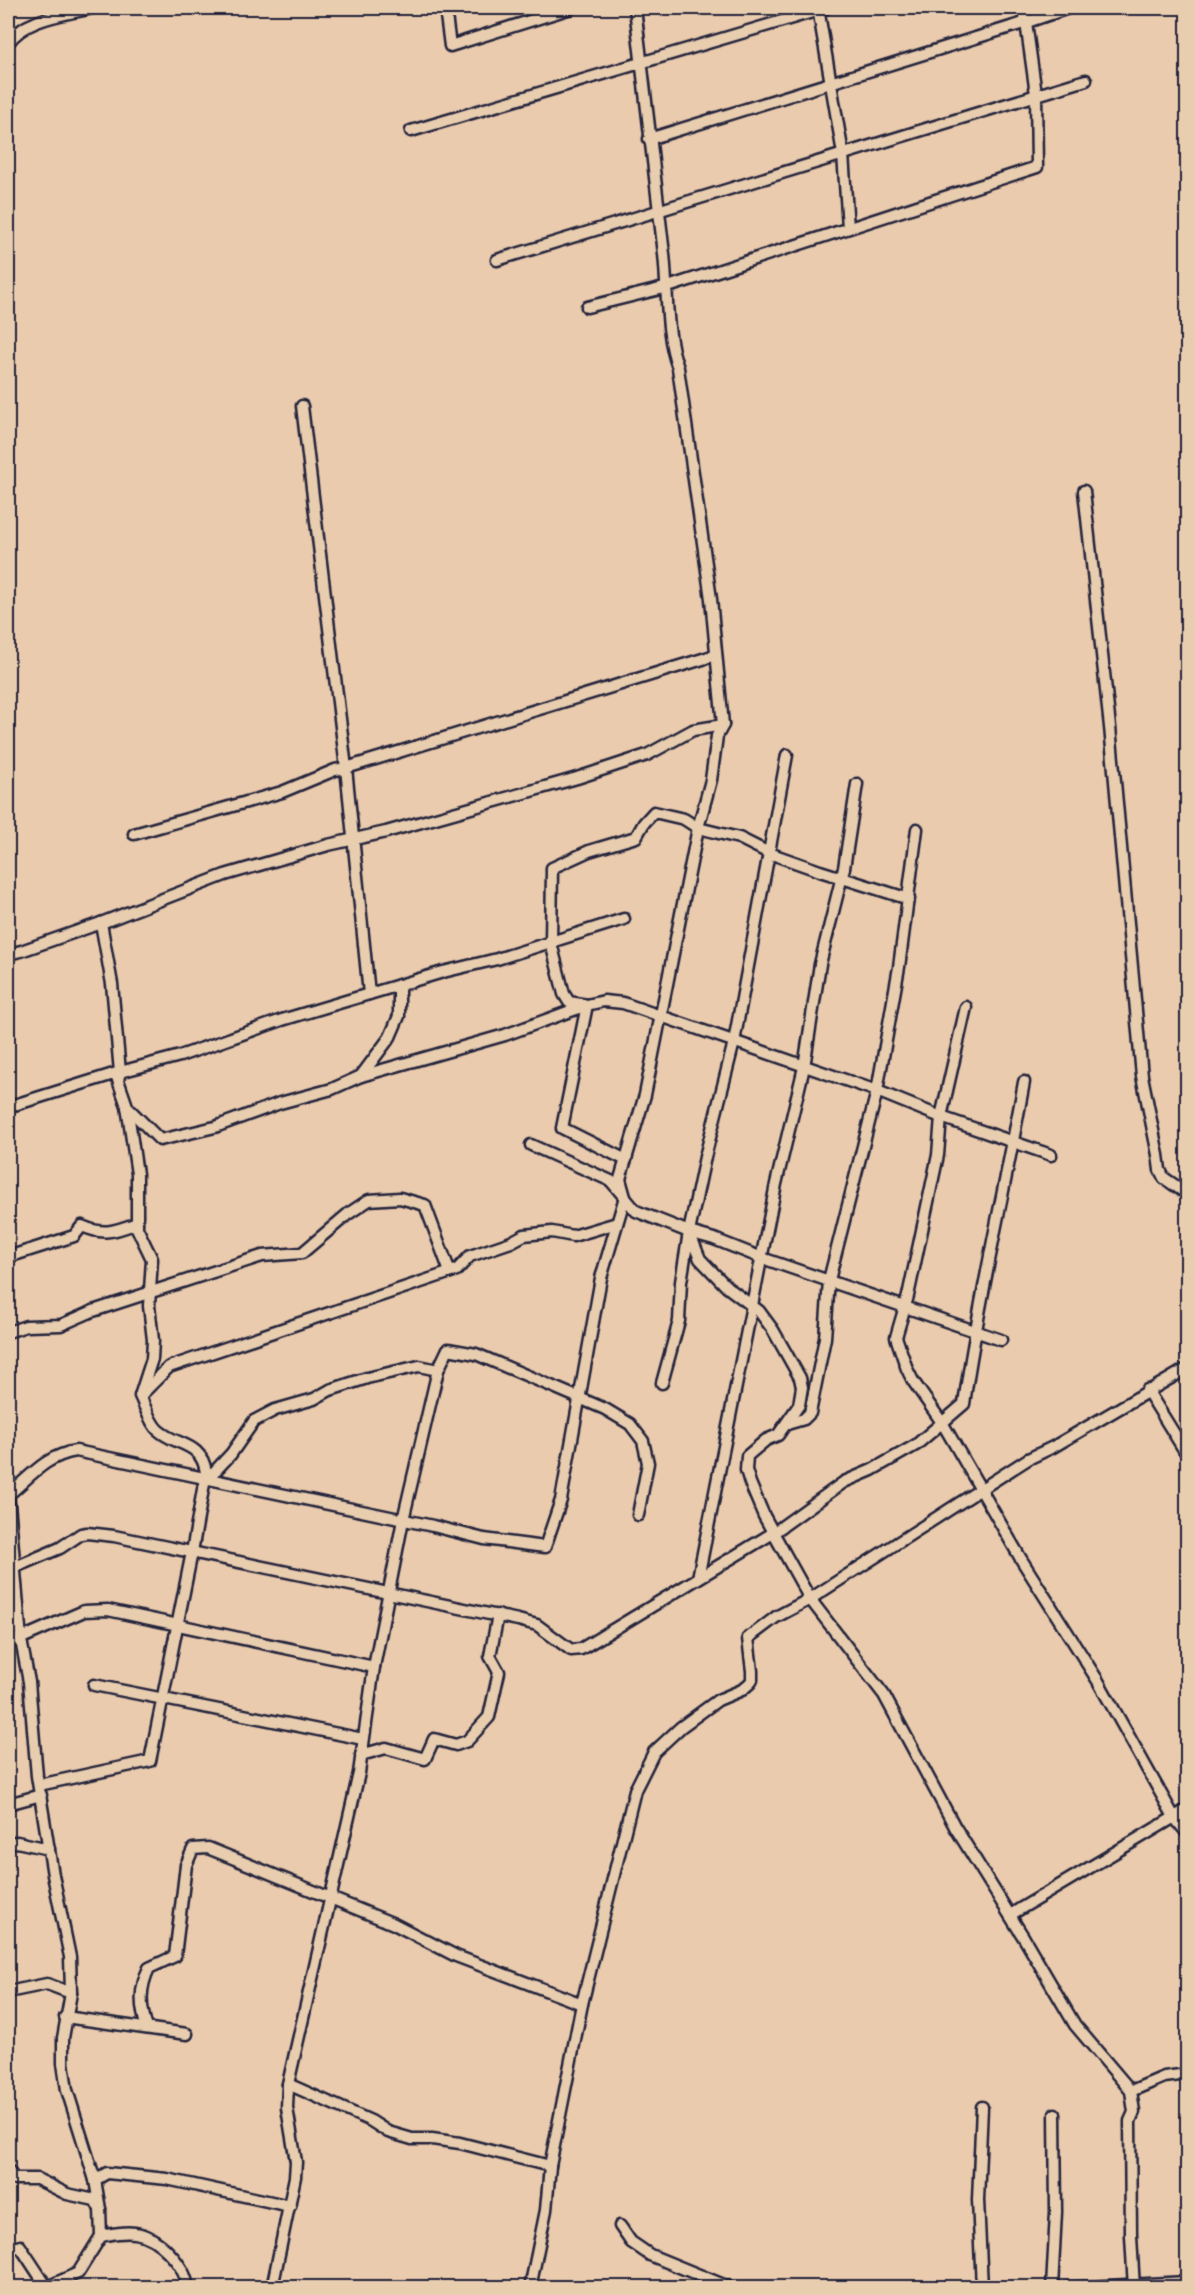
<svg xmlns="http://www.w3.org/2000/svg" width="1195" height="2295" font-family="'Architects Daughter',sans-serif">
<rect width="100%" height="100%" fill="#eacbad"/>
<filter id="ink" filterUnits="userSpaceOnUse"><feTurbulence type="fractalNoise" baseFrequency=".0167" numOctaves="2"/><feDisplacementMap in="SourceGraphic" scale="12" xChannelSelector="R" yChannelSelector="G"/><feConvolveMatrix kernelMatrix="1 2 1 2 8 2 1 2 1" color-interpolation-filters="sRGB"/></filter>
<g filter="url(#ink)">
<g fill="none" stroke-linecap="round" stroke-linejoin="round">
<g stroke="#22223b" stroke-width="15">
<g id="street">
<path d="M 445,8 L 450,46 L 571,8"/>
<path d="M 818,8 L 843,154 L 848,228"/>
<path d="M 8,43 C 25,18 64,15 92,8"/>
<path d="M 411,131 L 826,8"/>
<path d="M 649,139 L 1027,22 L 1069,8"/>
<path d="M 497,260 L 1086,80"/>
<path d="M 587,307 L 668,287 L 1037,167 L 1036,94 L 1024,8"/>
<path d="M 302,406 L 346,768 L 716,655"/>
<path d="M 1084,491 L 1110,727 L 1142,1076 L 1158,1155 L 1160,1170 L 1164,1178 L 1183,1191 L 1188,1190"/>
<path d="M 134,834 L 282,792 L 335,770 L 346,768 L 369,994"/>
<path d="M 8,954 L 21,951 L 101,923 L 225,875 L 328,845 L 386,832 L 577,778 L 647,755 L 693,730 L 723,725"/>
<path d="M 966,1007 L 941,1117 L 938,1155 L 908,1296 L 896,1337 L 907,1369 L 913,1381 L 943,1424 L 1021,1559 L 1098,1681 L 1174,1817 L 1188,1834"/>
<path d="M 361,1076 L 505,1035 L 587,1005 L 569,1002 L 564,994 L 551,943 L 552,868 L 589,851 L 636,837 L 644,823 L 654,812 L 684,819 L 698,828 L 739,838 L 769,853 L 820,871 L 909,899"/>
<path d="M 8,1107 L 120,1072 L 180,1056 L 282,1020 L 443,972 L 497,959 L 624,919"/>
<path d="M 127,1107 L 160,1140 L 215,1127 L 280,1103 L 332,1089 L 361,1076 L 390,1037 L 399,1016 L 399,985"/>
<path d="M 531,1145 L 611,1181 L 636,1211 L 689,1232 L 700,1259 L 727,1287 L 759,1311 L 773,1330 L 800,1378 L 802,1387 L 799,1405 L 778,1435 L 766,1440 L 747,1456 L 746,1470 L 750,1483 L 764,1516 L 810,1599 L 884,1695 L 955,1827 L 1024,1938 L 1075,2025 L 1131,2091 L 1134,2112 L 1130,2121 L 1131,2236 L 1134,2288"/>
<path d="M 626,1160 L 562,1128 L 587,1005 L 604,1001 L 623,1003 L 877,1091 L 941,1117 L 1051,1155"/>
<path d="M 689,1232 L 714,1239 L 762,1258 L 1001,1340"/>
<path d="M 8,1257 L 74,1236 L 82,1226 C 104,1236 115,1231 137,1223"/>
<path d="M 8,1332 L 26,1326 L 61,1325 L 93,1311 L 262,1256 L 302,1253 L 348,1214 L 369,1200 L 400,1198 L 425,1205 L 450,1272"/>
<path d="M 662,1383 L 679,1321 L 681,1282 L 689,1232 L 705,1157 L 734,1042 L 787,755"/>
<path d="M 1147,1390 L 1188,1456"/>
<path d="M 142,1394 L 169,1367 L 457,1270 L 470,1256 L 511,1242 L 524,1235 L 552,1232 L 573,1236 L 617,1223"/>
<path d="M 787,1424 L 804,1419 L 810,1413 L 825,1338 L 829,1280 L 877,1091 L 899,967 L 917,829"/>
<path d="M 205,1479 L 216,1470 L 231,1454 L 254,1421 L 275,1410 L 314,1399 L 330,1390 L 367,1378 L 419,1366 L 438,1370"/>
<path d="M 8,1492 L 21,1640 L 29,1682 L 37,1776 L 53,1875 L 70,1957 L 71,1993 L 63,2038 L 63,2063 L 67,2090 L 95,2180 L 100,2209 L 101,2236 L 78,2273 L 47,2287 L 20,2246 L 8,2250"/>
<path d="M 8,1495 C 31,1476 45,1456 76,1451 L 433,1526 L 484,1539 L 545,1547 L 561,1500 L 601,1278 L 625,1197 L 620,1179 L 645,1095 L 698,828 L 711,780 L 717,736 L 723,725 L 711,599 L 678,368 C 665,333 668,292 664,254 C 655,172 644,90 635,8"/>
<path d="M 15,1567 L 60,1548 L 81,1534 L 87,1533 L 114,1536 L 518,1620 L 537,1625 L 571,1650 L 581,1649 L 773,1533 L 844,1482 L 872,1470 L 916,1445 L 964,1404 C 979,1296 1005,1190 1024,1082"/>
<path d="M 698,1578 L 776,1184 L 804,1067 L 820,964 L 844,868 L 857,784"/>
<path d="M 8,1644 L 84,1611 L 108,1610 L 374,1667"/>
<path d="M 94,1685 L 363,1739"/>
<path d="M 361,1755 L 386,1748 L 425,1759 L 434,1739 L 456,1745 L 467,1741 L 489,1717 L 499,1672 L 490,1656 L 498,1615"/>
<path d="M 39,1785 L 150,1761 L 192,1552 L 206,1472 C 201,1441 177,1447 158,1430 C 150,1423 145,1406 140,1396 L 152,1359 L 153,1340 L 149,1306 L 152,1259 L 137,1228 L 137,1174 L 127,1106 L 118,1080 L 120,1072 L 112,984 L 101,923"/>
<path d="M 8,1804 L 41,1795"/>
<path d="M 8,1843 L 17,1842 L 49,1849"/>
<path d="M 1010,1915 L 1188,1809"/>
<path d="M 8,1992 L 47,1984 L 71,1993"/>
<path d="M 65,2017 L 187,2034"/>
<path d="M 147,2028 C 140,2006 139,1989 149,1968 L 175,1956 L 186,1865 L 193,1849 L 208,1848 L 394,1924 L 456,1956 L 582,2004"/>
<path d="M 288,2084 L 371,2121 L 388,2132 L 412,2139 L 432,2139 L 460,2143 L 550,2166"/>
<path d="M 1131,2091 L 1164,2077 L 1188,2074"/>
<path d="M 982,2107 L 978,2200 L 982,2288"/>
<path d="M 8,2170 L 14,2179 L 37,2179 L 67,2194 L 95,2200 L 100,2209"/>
<path d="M 95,2180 L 107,2173 L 167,2179 L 290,2206"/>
<path d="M 620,2226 L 631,2242 L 650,2255 L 731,2288"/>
<path d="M 101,2236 C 112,2234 123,2231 135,2233 C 158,2236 185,2264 188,2288"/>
<path d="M 272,2288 L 295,2177 L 296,2162 L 287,2108 L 288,2084 L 359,1773 L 374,1667 L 403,1520 L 438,1370 L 448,1349 L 476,1354 L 605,1409 L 630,1424 L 643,1441 L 648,1463 L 638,1515"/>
<path d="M 530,2288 L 546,2210 L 550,2166 L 582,2004 L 635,1790 L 654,1752 L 681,1727 L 718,1700 L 742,1690 L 750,1683 L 752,1680 L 752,1671 L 748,1638 L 776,1617 L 810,1599 L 1028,1459 L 1053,1447 L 1188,1368"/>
<path d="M 1052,2288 L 1056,2212 L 1055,2114"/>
<path d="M 1066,2288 L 1188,2282"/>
</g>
</g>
<use href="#street" stroke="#e8cdaf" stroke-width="10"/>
</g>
</g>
<rect width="1195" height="2295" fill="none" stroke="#e8cdaf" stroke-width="30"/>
<rect x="15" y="15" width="1165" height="2265" fill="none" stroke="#22223b" stroke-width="2" filter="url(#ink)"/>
</svg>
